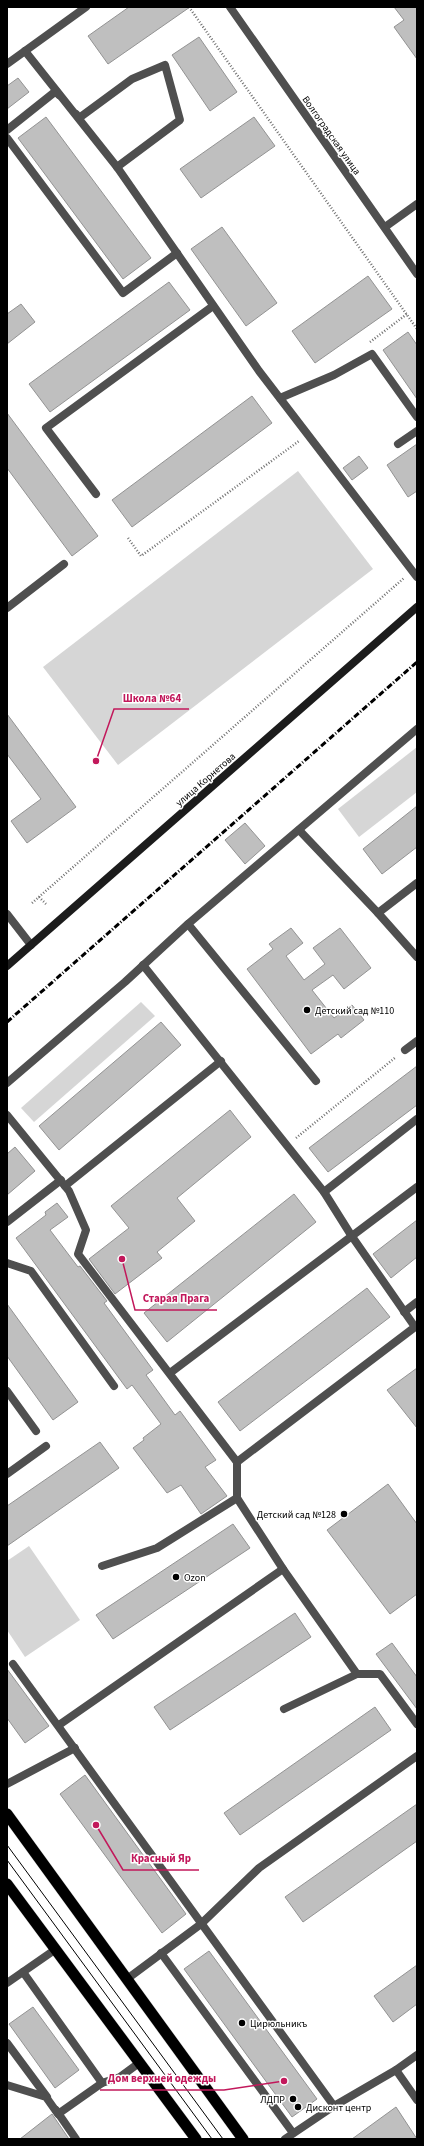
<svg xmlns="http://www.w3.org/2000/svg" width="424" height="2146" font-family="'Source Sans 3',sans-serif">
<rect width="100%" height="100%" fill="#fff"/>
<g fill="#d6d6d6">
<path d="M 298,471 L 373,569 L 118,765 L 43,667 Z"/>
<path d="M 417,747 L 417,792 L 359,837 L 338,809 Z"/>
<path d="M 141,1002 L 155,1016 L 34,1122 L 21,1108 Z"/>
<path d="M 29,1546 L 80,1620 L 25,1657 L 7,1630 L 7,1561 Z"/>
</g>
<g fill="#bfbfbf" stroke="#939393">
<path d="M 129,7 L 190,7 L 108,64 L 88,36 Z"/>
<path d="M 394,7 L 417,7 L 417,59 L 394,27 L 404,20 Z"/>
<path d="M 199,37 L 237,92 L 210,111 L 172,55 Z"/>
<path d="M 18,78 L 29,92 L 7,109 L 7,86 Z"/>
<path d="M 46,117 L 151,258 L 123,279 L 18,138 Z"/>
<path d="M 254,117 L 275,146 L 201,198 L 180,169 Z"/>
<path d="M 222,227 L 277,303 L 246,326 L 191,249 Z"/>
<path d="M 368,276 L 392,309 L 315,363 L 292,331 Z"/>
<path d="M 169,282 L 190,310 L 50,412 L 29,384 Z"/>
<path d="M 21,304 L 35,322 L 7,344 L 7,314 Z"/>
<path d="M 408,332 L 417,345 L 417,399 L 383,350 Z"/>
<path d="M 252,396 L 272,423 L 132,527 L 112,500 Z"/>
<path d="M 7,413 L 98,536 L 72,556 L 7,468 Z"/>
<path d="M 417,444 L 417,491 L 408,497 L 387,465 Z"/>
<path d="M 359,456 L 368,468 L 352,480 L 343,468 Z"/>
<path d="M 7,714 L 76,807 L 27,843 L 11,821 L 41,799 L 7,754 Z"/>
<path d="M 417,806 L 417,847 L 382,874 L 363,849 Z"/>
<path d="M 245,823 L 265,846 L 245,864 L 225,840 Z"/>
<path d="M 291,928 L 303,943 L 286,956 L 304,980 L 325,964 L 313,948 L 340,928 L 371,968 L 344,989 L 333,975 L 312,990 L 334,1018 L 352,1005 L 364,1020 L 341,1038 L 338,1034 L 311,1054 L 247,969 L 273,949 L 269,944 Z"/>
<path d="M 161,1022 L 181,1045 L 59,1150 L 39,1126 Z"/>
<path d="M 417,1066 L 417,1105 L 328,1172 L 309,1148 Z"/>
<path d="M 230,1110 L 251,1137 L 177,1198 L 195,1221 L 157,1252 L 162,1258 L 115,1294 L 89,1259 L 129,1228 L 111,1206 Z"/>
<path d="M 15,1147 L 35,1171 L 7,1195 L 7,1154 Z"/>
<path d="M 294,1194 L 316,1222 L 167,1342 L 144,1313 Z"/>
<path d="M 57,1203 L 68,1217 L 50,1230 L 78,1267 L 80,1266 L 107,1301 L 104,1303 L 153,1370 L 146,1375 L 175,1415 L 180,1411 L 216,1460 L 205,1467 L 227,1496 L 201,1514 L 181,1485 L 167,1493 L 133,1448 L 144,1440 L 143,1438 L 161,1424 L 132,1385 L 127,1389 L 16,1238 L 46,1215 L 45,1212 Z"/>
<path d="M 417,1220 L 417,1257 L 391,1278 L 373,1254 Z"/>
<path d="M 367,1288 L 390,1317 L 240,1431 L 218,1402 Z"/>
<path d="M 7,1304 L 78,1402 L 53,1420 L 7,1356 Z"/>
<path d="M 417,1368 L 417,1428 L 387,1390 Z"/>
<path d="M 100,1442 L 119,1468 L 7,1546 L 7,1506 Z"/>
<path d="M 388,1484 L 417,1524 L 417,1594 L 390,1614 L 327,1530 Z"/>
<path d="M 233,1524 L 250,1548 L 113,1639 L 96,1615 Z"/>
<path d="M 295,1613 L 311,1637 L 170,1730 L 154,1707 Z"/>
<path d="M 392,1643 L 417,1677 L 417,1709 L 376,1654 Z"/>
<path d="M 7,1669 L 49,1726 L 25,1743 L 7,1718 Z"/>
<path d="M 375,1707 L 391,1730 L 240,1835 L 224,1813 Z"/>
<path d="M 85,1775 L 186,1914 L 162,1933 L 60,1794 Z"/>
<path d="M 417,1804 L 417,1841 L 303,1922 L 285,1897 Z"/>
<path d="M 209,1951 L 317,2099 L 292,2117 L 184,1969 Z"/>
<path d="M 417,1965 L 417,2004 L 393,2022 L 374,1996 Z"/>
<path d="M 33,2007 L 79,2070 L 55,2088 L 9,2024 Z"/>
<path d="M 396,2107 L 417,2139 L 352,2139 Z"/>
<path d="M 52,2114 L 69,2139 L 20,2139 Z"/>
</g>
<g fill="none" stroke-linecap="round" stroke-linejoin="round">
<g stroke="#dbdbdb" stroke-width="12">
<g id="trunk">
<path d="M 7,1814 L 243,2139"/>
<path d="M 7,1884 L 196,2139"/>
</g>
</g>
<g stroke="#717171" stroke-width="2.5" stroke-dasharray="1 2" stroke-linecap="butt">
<path d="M 189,7 L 417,329"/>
<path d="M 370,342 L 407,314"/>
<path d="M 128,538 L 141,556 L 299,441"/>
<path d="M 39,897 L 46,904"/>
<path d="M 32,903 L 404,578"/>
<path d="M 296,1138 L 396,1057"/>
</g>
<g stroke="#4f4f4f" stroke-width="8">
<path d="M 25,51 L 117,167 L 259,371 L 417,577"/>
<path d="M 7,64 L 86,7"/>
<path d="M 76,114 L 79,118 L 132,79 L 165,65 L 180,120 L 117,167"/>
<path d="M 7,130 L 56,91 L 59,95"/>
<path d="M 7,138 L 123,293 L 177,253"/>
<path d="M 385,227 L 417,204"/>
<path d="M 280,398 L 334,375 L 372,354 L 417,417"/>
<path d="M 398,444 L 417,431"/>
<path d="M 96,494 L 46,428 L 213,306"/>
<path d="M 7,608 L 64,564"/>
<path d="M 299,830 L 378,913 L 417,957"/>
<path d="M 378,913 L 417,883"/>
<path d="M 188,924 L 316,1081"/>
<path d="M 143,965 L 324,1192 L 351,1235 L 415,1327 L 237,1462"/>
<path d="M 405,1050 L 417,1041"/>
<path d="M 7,1083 L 125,982 L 188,924 L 417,729"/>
<path d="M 7,1115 L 69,1191 L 86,1230 L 78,1254 L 237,1462 L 237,1498 L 283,1569 L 357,1674 L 380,1674 L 417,1724"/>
<path d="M 65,1186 L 221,1061"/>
<path d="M 324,1192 L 417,1119"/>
<path d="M 7,1222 L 61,1180"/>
<path d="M 7,1263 L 31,1271 L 114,1386"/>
<path d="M 404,1312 L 417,1302"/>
<path d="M 170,1373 L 417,1187"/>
<path d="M 7,1391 L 36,1431"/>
<path d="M 7,1474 L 46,1446"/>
<path d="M 102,1566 L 157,1548 L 237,1498"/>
<path d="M 13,1664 L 334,2106"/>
<path d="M 284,1709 L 357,1674"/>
<path d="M 59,1725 L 283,1569"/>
<path d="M 7,1784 L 75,1748"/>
<path d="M 161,1953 L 293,2133"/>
<path d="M 23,1972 L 102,2083"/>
<path d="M 127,1979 L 201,1924 L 259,1868 L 417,1756"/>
<path d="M 7,1983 L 56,1949"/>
<path d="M 7,2043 L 47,2097"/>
<path d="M 396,2070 L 417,2055"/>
<path d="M 7,2085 L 46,2097 L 58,2114 L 102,2083 L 120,2077 L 139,2063"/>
<path d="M 56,2110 L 76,2139"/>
<path d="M 285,2139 L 334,2106 L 396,2070 L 417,2100"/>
</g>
<path stroke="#4f4f4f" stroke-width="8" d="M 7,914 L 31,945"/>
<path stroke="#4f4f4f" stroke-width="8" d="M 230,7 L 417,274"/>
<path stroke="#1c1c1c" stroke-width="8" d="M 7,966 L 417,607"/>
<use href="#trunk" stroke="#000" stroke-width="11"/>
<g stroke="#000" stroke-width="1">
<path d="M 7,1845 L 223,2139"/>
<path d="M 7,1860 L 212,2139"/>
</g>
<path stroke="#000" stroke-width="3" stroke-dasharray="6 2 1 2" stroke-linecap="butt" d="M 7,1022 L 417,662"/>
</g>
<g fill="#000" stroke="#fff" stroke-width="1.5">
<circle cx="307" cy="1010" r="4"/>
<circle cx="344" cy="1514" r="4"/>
<circle cx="176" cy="1577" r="4"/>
<circle cx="242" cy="2023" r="4"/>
<circle cx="293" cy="2099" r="4"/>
<circle cx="298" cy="2107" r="4"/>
</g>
<g text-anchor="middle" stroke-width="3" stroke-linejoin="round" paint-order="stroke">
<g font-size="10" fill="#000" stroke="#fff">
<text transform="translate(332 135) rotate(55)" y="4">Волгоградская улица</text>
<text transform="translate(205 779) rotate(-41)" y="4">улица Корнетова</text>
</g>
<g font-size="10" fill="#000" stroke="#fff" text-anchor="start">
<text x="315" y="1014">Детский сад №110</text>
<text x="336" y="1518" text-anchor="end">Детский сад №128</text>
<text x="184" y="1581">Ozon</text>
<text x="250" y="2027">Цирюльникъ</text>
<text x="285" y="2103" text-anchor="end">ЛДПР</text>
<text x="306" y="2111">Дисконт центр</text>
</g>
</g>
<path fill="none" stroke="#c2185b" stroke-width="1.5" d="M96 761L114 709H189M122 1259L135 1310H217M96 1825L123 1870H199M284 2081L224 2090H100"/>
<g fill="#c2185b" stroke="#fff" stroke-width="1.5">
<circle cx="96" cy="761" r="4"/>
<circle cx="122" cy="1259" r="4"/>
<circle cx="96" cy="1825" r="4"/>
<circle cx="284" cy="2081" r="4"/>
</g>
<g font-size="11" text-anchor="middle" font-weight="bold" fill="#c2185b" stroke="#fff" stroke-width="3" stroke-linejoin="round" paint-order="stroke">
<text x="152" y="702">Школа №64</text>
<text x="176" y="1302">Старая Прага</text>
<text x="161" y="1862">Красный Яр</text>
<text x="162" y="2082">Дом верхней одежды</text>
</g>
<rect width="424" height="2146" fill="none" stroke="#000000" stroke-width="16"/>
</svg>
